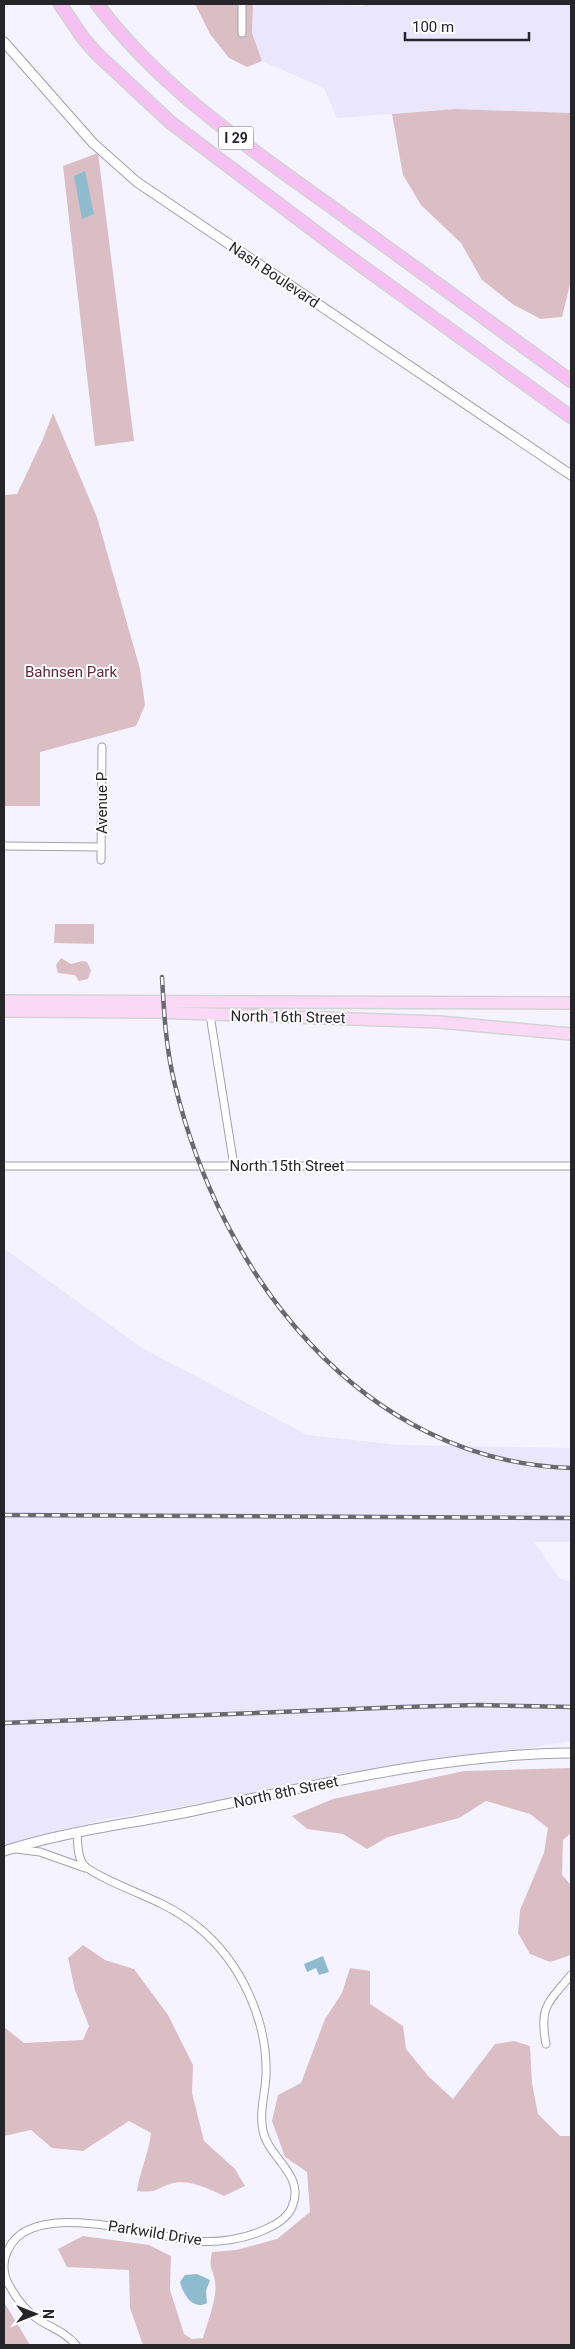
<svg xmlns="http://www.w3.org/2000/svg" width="575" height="2349" font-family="Roboto,sans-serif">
<rect width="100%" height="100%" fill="#f5f3ff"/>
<g fill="#eae6fc">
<path d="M 253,4 L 364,6 L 364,4 L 571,4 L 571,113 L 455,109 L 337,118 L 324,88 L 262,61 L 252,33 Z"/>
<path d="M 6,1250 L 142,1348 L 307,1435 L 399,1445 L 571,1448 L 571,1542 L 534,1542 L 560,1579 L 571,1581 L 571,1741 L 101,1820 L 4,1845 L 4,1251 Z"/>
</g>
<g fill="#dbbec4">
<path d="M 195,4 L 253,4 L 252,33 L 262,61 L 247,67 L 229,58 L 210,34 Z"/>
<path d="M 455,109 L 571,113 L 571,280 L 562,317 L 541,319 L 514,305 L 482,280 L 461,243 L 421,205 L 403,175 L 392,114 Z"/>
<path d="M 98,153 L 134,441 L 95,446 L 63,166 Z"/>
<path d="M 53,413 L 97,517 L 140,669 L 145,705 L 136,726 L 40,752 L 40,806 L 4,806 L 4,495 L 17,494 L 43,439 Z"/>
<path d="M 55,924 L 94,924 L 94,944 L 54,943 Z"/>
<path d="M 61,958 L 71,964 L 82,961 L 87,962 L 91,970 L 88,979 L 79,981 L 75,975 L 58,973 L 56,965 Z"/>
<path d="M 571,1768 L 571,1833 L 563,1840 L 562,1875 L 571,1885 L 571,1955 L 550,1962 L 530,1954 L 518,1933 L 520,1910 L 544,1853 L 548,1828 L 530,1814 L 486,1801 L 459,1818 L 388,1837 L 367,1849 L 343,1834 L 307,1829 L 292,1816 L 333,1799 L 464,1771 Z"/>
<path d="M 83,1945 L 105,1960 L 134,1969 L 168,2015 L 193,2065 L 192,2093 L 204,2141 L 235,2169 L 245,2186 L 224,2196 C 210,2189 186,2178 170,2184 C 153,2190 157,2193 137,2191 C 140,2170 149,2153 151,2133 L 129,2121 L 83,2151 L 52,2148 L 31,2130 L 4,2136 L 4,2027 L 24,2043 L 83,2040 L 89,2026 L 75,1990 L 68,1958 Z"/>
<path d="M 350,1968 L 370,1971 L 370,2004 L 403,2026 L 406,2049 L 429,2077 L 453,2099 L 495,2044 L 514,2041 L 530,2046 L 532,2083 L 538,2114 L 560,2136 L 571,2136 L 571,2345 L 143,2345 L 130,2308 L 129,2270 L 67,2267 L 58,2249 L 83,2236 L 149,2245 L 171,2256 L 170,2290 L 184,2334 L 192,2339 L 203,2338 C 207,2323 218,2297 215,2282 C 213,2267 208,2270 212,2252 L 236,2250 L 277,2239 L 310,2212 L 307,2172 L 285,2157 L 272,2121 L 278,2095 L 301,2083 L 325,2019 L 342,1993 Z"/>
<path d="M 4,2302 L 30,2345 L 4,2345 Z"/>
</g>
<g fill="#8ebbcd">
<path d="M 85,171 L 94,214 L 82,219 L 74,176 Z"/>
<path d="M 323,1956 L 329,1972 L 319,1975 L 316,1968 L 307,1972 L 304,1964 Z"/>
<path d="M 197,2274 L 210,2280 L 206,2291 L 207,2303 C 193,2311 183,2294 180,2282 L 185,2275 Z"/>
</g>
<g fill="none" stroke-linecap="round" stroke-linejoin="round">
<g stroke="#a3a0ae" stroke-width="9">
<g id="minor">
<path d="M 242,4 L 242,33"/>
<path d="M 4,846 L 101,847"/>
<path d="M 101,860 L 102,747"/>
<path d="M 210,1015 L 234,1166"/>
<path d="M 4,1166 L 571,1166"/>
<path d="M 16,1849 L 40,1852 L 85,1868"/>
<path d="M 546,2044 C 539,2006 548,2003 571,1975"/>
<path d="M 76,2345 C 65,2332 52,2328 39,2320 C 27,2312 16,2298 9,2285 C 3,2274 2,2262 8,2250 C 32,2196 153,2238 197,2241 C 219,2243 244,2239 264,2230 C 275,2225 287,2219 292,2207 C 306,2175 269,2159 263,2131 C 259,2113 265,2094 266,2076 C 268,2021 241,1962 198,1927 C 187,1918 174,1910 160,1903 C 146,1896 89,1874 83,1864 C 77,1856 78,1843 77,1833"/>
</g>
</g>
<g stroke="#a3a0ae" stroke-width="11">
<g id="tertiary">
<path d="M 4,42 L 93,143 L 137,182 L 571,475"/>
<path d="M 4,1851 C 65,1831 130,1824 193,1811 C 317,1785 444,1754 571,1753"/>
</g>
</g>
<g stroke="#d4d3d4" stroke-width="14">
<g id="primary">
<path d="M 4,1001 L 571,1003"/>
<path d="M 4,1011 L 153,1012 L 439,1022 L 571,1034"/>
</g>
</g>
<g stroke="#d4d3d4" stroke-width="15">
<g id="motorway">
<path d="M 60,4 L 83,38 L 97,54 L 170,122 L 337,248 L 571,417"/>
<path d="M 97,4 C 160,88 248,147 333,208 C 412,266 492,323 571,381"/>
</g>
</g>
<use href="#minor" stroke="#fff" stroke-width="7"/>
<use href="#tertiary" stroke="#fff" stroke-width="9"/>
<use href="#primary" stroke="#fad9f7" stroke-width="11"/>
<use href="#motorway" stroke="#f7c0f2" stroke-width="12"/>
<g stroke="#6a6970" stroke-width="4.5">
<g id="rail">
<path d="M 162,977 C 164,1013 166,1050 175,1085 C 221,1275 361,1461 571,1468"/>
<path d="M 4,1515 L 571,1518"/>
<path d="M 4,1723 L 404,1707 L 478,1705 L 571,1707"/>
</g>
</g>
<use href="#rail" stroke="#fff" stroke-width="2.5" stroke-dasharray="8" stroke-linecap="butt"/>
</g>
<g text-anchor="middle" stroke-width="4" stroke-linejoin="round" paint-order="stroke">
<rect fill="#fff" stroke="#67666a" stroke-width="1" x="218.5" y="126.5" width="35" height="23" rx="4"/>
<g font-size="14" font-weight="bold" fill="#26252a">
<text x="236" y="143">I 29</text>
</g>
<g font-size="15" fill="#26252a" stroke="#fff">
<text transform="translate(274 275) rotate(34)" y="5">Nash Boulevard</text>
<text transform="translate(102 803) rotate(-90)" y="5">Avenue P</text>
<text transform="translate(288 1017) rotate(1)" y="5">North 16th Street</text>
<text x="287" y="1171">North 15th Street</text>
<text transform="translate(286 1792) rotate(-12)" y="5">North 8th Street</text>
<text transform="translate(155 2233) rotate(9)" y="5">Parkwild Drive</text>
</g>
<g font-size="15" fill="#622939" stroke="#fff">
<text x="71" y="677">Bahnsen Park</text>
</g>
</g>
<rect width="575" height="2349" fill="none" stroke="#26252a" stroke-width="10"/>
<g transform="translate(35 2314) rotate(90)" stroke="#ffffff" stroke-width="4" paint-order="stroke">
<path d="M0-4L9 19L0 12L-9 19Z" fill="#26252a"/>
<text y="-8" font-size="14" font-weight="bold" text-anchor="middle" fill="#26252a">N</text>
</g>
<path d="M405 32v8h124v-8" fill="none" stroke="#26252a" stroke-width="2.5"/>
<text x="412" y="32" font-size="15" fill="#26252a" stroke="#ffffff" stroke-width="4" paint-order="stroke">100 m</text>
</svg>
